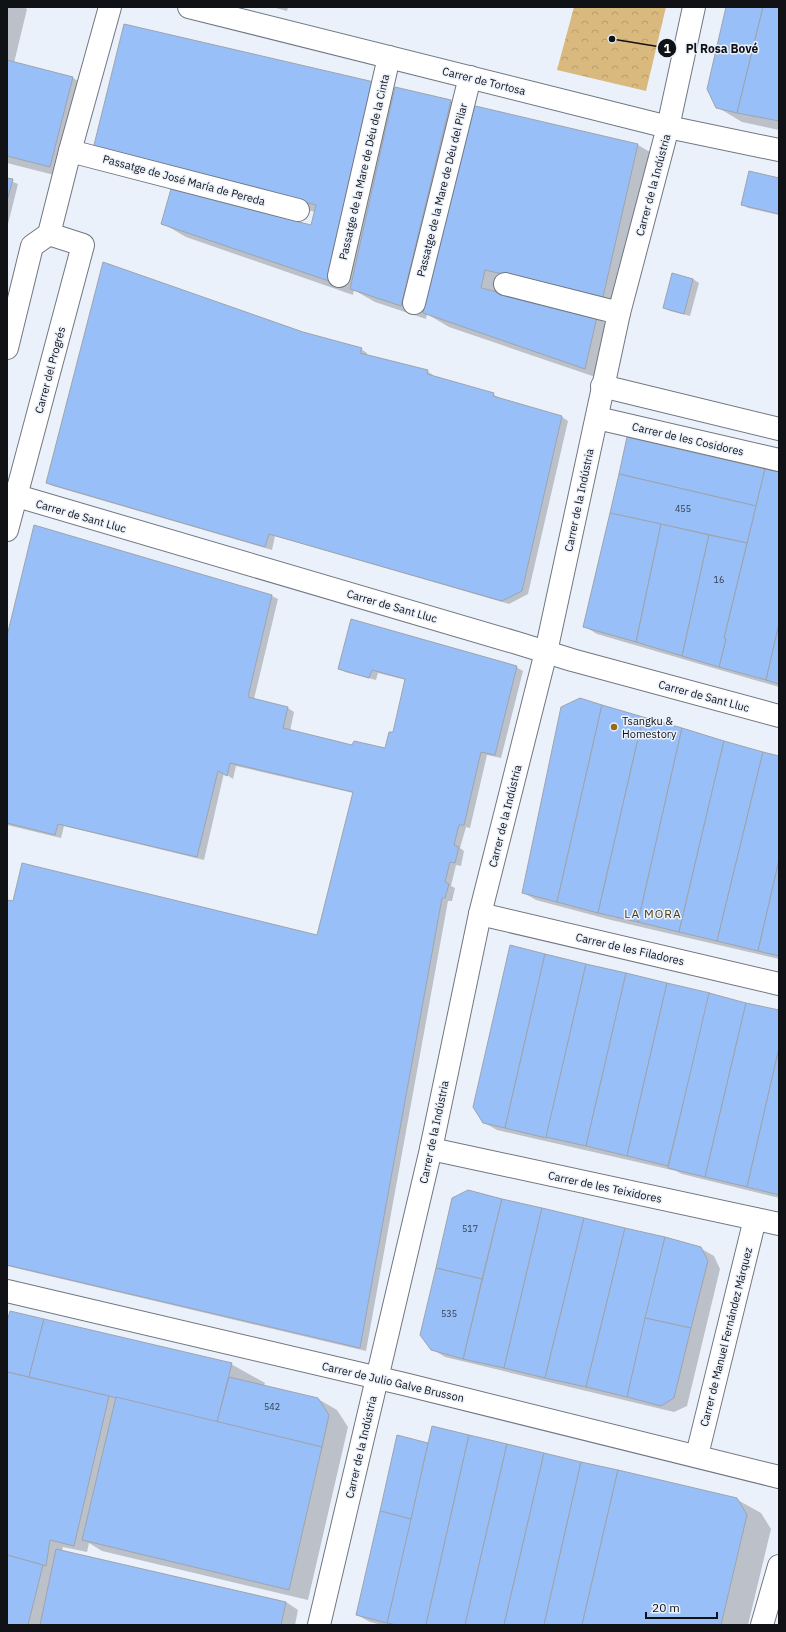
<svg xmlns="http://www.w3.org/2000/svg" width="786" height="1632" font-family="'IBM Plex Sans',sans-serif">
<defs>
<pattern id="park-crowns" width="20" height="18" patternUnits="userSpaceOnUse"><rect width="20" height="18" fill="#d9b97e"/><path d="M2 6a3 3 0 1 1 6 0M12 15a3 3 0 1 1 6 0" fill="none" stroke="#b99e6c"/></pattern>
</defs>
<rect width="100%" height="100%" fill="#ebf1fb"/>
<path fill="url(#park-crowns)" d="M 574,7 L 666,7 L 646,91 L 557,70 Z"/>
<g fill="#0003">
<path d="M 7,7 L 23,7 L 27,9 L 14,63 L 73,78 L 97,92 L 74,180 L 7,163 Z"/>
<path d="M 272,7 L 288,7 L 287,11 Z"/>
<path d="M 727,7 L 779,7 L 779,130 L 742,122 L 717,107 Z"/>
<path d="M 373,83 L 394,95 L 396,88 L 451,101 L 470,112 L 471,106 L 638,145 L 662,159 L 627,310 L 597,318 L 621,332 L 610,382 L 449,327 L 427,314 L 426,319 L 375,302 L 354,290 L 353,295 L 186,237 L 162,223 L 311,227 L 315,212 L 118,162 Z"/>
<path d="M 7,179 L 18,184 L 7,228 Z"/>
<path d="M 779,179 L 779,215 L 748,208 L 742,204 Z"/>
<path d="M 672,274 L 693,279 L 699,283 L 690,316 L 670,311 L 664,308 Z"/>
<path d="M 303,333 L 361,349 L 367,353 L 367,355 L 427,371 L 433,375 L 433,377 L 493,394 L 499,398 L 562,417 L 568,421 L 528,594 L 509,604 L 275,536 L 272,550 L 53,486 L 47,483 Z"/>
<path d="M 628,439 L 779,473 L 779,687 L 597,634 L 584,626 Z"/>
<path d="M 35,527 L 272,596 L 278,599 L 254,699 L 288,708 L 294,712 L 290,731 L 353,747 L 386,749 L 394,733 L 406,680 L 378,673 L 376,680 L 345,672 L 339,668 L 516,667 L 523,671 L 501,758 L 487,755 L 470,828 L 466,827 L 460,848 L 464,851 L 461,866 L 456,865 L 451,886 L 455,888 L 452,901 L 448,901 L 366,1351 L 7,1266 L 7,901 L 318,936 L 353,793 L 236,766 L 233,779 L 224,773 L 204,860 L 64,826 L 61,838 L 7,825 L 7,640 Z"/>
<path d="M 779,757 L 779,959 L 611,920 L 536,900 L 524,893 Z"/>
<path d="M 779,1012 L 779,1198 L 682,1174 L 676,1171 L 659,1167 L 497,1130 L 483,1122 Z"/>
<path d="M 468,1191 L 665,1238 L 700,1248 L 714,1256 L 720,1269 L 687,1406 L 674,1412 L 445,1357 L 432,1349 Z"/>
<path d="M 7,1323 L 231,1364 L 265,1383 L 264,1386 L 318,1399 L 337,1410 L 348,1427 L 308,1600 L 102,1551 L 89,1543 L 87,1552 L 63,1547 L 62,1551 L 286,1602 L 298,1610 L 295,1625 L 7,1625 Z"/>
<path d="M 433,1427 L 736,1499 L 761,1513 L 771,1529 L 748,1625 L 382,1625 L 370,1622 L 357,1615 L 398,1437 L 429,1444 Z"/>
</g>
<g fill="#98bff8" stroke="#9ea4ad">
<path d="M 726,7 L 763,7 L 737,113 L 716,108 L 707,89 Z"/>
<path d="M 763,7 L 779,7 L 779,121 L 737,113 Z"/>
<path d="M 124,24 L 374,82 L 329,281 L 161,224 L 171,189 L 311,225 L 316,205 L 93,149 Z"/>
<path d="M 7,60 L 73,77 L 50,167 L 7,156 Z"/>
<path d="M 395,87 L 451,100 L 401,306 L 350,289 Z"/>
<path d="M 471,105 L 638,144 L 603,297 L 485,270 L 481,288 L 597,317 L 585,369 L 423,313 Z"/>
<path d="M 749,171 L 779,178 L 779,214 L 741,205 Z"/>
<path d="M 7,178 L 13,179 L 7,201 Z"/>
<path d="M 103,262 L 303,332 L 362,348 L 360,353 L 428,370 L 427,374 L 494,393 L 493,396 L 562,416 L 522,591 L 502,601 L 269,534 L 265,547 L 46,483 Z"/>
<path d="M 672,273 L 693,279 L 684,314 L 663,308 Z"/>
<path d="M 627,437 L 765,469 L 756,506 L 619,474 Z"/>
<path d="M 765,469 L 779,472 L 779,624 L 766,680 L 719,667 L 726,639 L 724,638 Z"/>
<path d="M 619,474 L 756,506 L 747,543 L 610,513 Z"/>
<path d="M 610,513 L 661,524 L 636,642 L 583,627 Z"/>
<path d="M 661,524 L 709,535 L 682,656 L 636,642 Z"/>
<path d="M 34,525 L 272,595 L 248,697 L 288,707 L 283,728 L 352,745 L 354,741 L 385,748 L 389,732 L 393,732 L 405,679 L 372,670 L 369,678 L 338,669 L 351,619 L 517,666 L 495,755 L 481,752 L 464,825 L 459,825 L 454,845 L 459,847 L 455,863 L 450,862 L 445,882 L 449,884 L 445,898 L 442,898 L 360,1348 L 7,1265 L 7,900 L 13,901 L 22,863 L 317,935 L 353,792 L 230,763 L 227,776 L 218,771 L 197,857 L 58,824 L 55,835 L 7,823 L 7,636 Z"/>
<path d="M 709,535 L 747,543 L 724,638 L 726,639 L 719,667 L 682,656 Z"/>
<path d="M 779,624 L 779,684 L 766,680 Z"/>
<path d="M 580,698 L 602,705 L 557,902 L 522,893 L 561,707 Z"/>
<path d="M 602,705 L 643,717 L 598,913 L 557,902 Z"/>
<path d="M 643,717 L 682,728 L 638,922 L 598,913 Z"/>
<path d="M 682,728 L 724,741 L 679,932 L 638,922 Z"/>
<path d="M 724,741 L 763,752 L 717,941 L 679,932 Z"/>
<path d="M 763,752 L 779,756 L 779,860 L 758,951 L 717,941 Z"/>
<path d="M 779,860 L 779,956 L 758,951 Z"/>
<path d="M 510,945 L 545,954 L 505,1128 L 483,1123 L 473,1107 Z"/>
<path d="M 545,954 L 586,964 L 546,1138 L 505,1128 Z"/>
<path d="M 586,964 L 626,973 L 586,1146 L 546,1137 Z"/>
<path d="M 626,973 L 667,983 L 627,1156 L 586,1146 Z"/>
<path d="M 667,983 L 710,993 L 668,1166 L 627,1156 Z"/>
<path d="M 709,993 L 746,1003 L 705,1177 L 668,1168 Z"/>
<path d="M 746,1003 L 779,1010 L 779,1048 L 747,1187 L 705,1177 Z"/>
<path d="M 779,1048 L 779,1195 L 747,1187 Z"/>
<path d="M 468,1190 L 502,1199 L 482,1279 L 436,1268 L 452,1198 Z"/>
<path d="M 502,1199 L 542,1208 L 504,1368 L 463,1359 Z"/>
<path d="M 542,1208 L 584,1218 L 545,1378 L 504,1368 Z"/>
<path d="M 584,1218 L 625,1228 L 586,1387 L 545,1378 Z"/>
<path d="M 625,1228 L 665,1237 L 627,1397 L 586,1387 Z"/>
<path d="M 665,1237 L 701,1247 L 708,1261 L 691,1328 L 645,1318 Z"/>
<path d="M 436,1268 L 482,1279 L 463,1359 L 431,1350 L 420,1335 Z"/>
<path d="M 10,1311 L 44,1319 L 29,1377 L 7,1372 L 7,1321 Z"/>
<path d="M 645,1318 L 691,1328 L 674,1398 L 661,1406 L 627,1397 Z"/>
<path d="M 44,1319 L 232,1363 L 217,1422 L 29,1377 Z"/>
<path d="M 7,1372 L 109,1396 L 74,1546 L 50,1540 L 46,1566 L 7,1555 Z"/>
<path d="M 229,1377 L 318,1398 L 329,1415 L 322,1447 L 217,1422 Z"/>
<path d="M 116,1397 L 322,1447 L 289,1590 L 82,1540 Z"/>
<path d="M 432,1426 L 469,1435 L 426,1625 L 397,1625 L 387,1623 Z"/>
<path d="M 397,1435 L 428,1443 L 411,1519 L 380,1511 Z"/>
<path d="M 469,1435 L 507,1444 L 465,1625 L 426,1625 Z"/>
<path d="M 507,1444 L 544,1453 L 535,1492 L 504,1625 L 465,1625 Z"/>
<path d="M 544,1453 L 581,1462 L 544,1625 L 504,1625 Z"/>
<path d="M 581,1462 L 618,1470 L 582,1625 L 544,1625 Z"/>
<path d="M 618,1470 L 737,1498 L 747,1515 L 721,1625 L 582,1625 Z"/>
<path d="M 380,1511 L 411,1519 L 387,1623 L 356,1615 Z"/>
<path d="M 56,1549 L 286,1602 L 281,1625 L 40,1625 Z"/>
<path d="M 7,1555 L 43,1565 L 28,1625 L 7,1625 Z"/>
</g>
<g fill="none" stroke-linecap="round" stroke-linejoin="round">
<g stroke="#717780" stroke-width="24">
<g id="minor">
<path d="M 189,7 L 668,127 L 779,150"/>
<path d="M 70,151 L 298,210"/>
<path d="M 339,276 L 389,57"/>
<path d="M 505,284 L 619,313"/>
<path d="M 414,303 L 470,77"/>
<path d="M 7,348 L 32,246 L 49,234 L 70,151 L 110,7"/>
<path d="M 602,386 L 779,429"/>
<path d="M 597,418 L 779,460"/>
<path d="M 7,493 L 517,643 L 572,660 L 779,716"/>
<path d="M 7,530 L 83,245 L 49,234"/>
<path d="M 480,914 L 779,984"/>
<path d="M 431,1149 L 779,1224"/>
<path d="M 7,1291 L 404,1384 L 779,1477"/>
<path d="M 697,1455 L 755,1219"/>
<path d="M 319,1625 L 431,1149 L 480,914 L 546,652 L 619,313 L 668,127 L 694,7"/>
<path d="M 762,1625 L 779,1566"/>
</g>
</g>
<use href="#minor" stroke="#fff" stroke-width="22"/>
</g>
<circle fill="#936c14" stroke="#ebf1fb" stroke-width="1.5" cx="614" cy="727" r="4"/>
<g text-anchor="middle" stroke-width="3" stroke-linejoin="round" paint-order="stroke">
<g font-size="9" fill="#323d4e">
<text x="683" y="512">455</text>
<text x="719" y="583">16</text>
<text x="470" y="1232">517</text>
<text x="449" y="1317">535</text>
<text x="272" y="1410">542</text>
</g>
<g font-size="11" fill="#101216" stroke="#ebf1fb">
<text transform="translate(484 81) rotate(14)" y="4">Carrer de Tortosa</text>
<text transform="translate(364 167) rotate(-77)" y="4">Passatge de la Mare de Déu de la Cinta</text>
<text transform="translate(184 180) rotate(15)" y="4">Passatge de José María de Pereda</text>
<text transform="translate(653 185) rotate(-75)" y="4">Carrer de la Indústria</text>
<text transform="translate(442 190) rotate(-76)" y="4">Passatge de la Mare de Déu del Pilar</text>
<text transform="translate(50 370) rotate(-75)" y="4">Carrer del Progrés</text>
<text transform="translate(688 439) rotate(13)" y="4">Carrer de les Cosidores</text>
<text transform="translate(579 500) rotate(-78)" y="4">Carrer de la Indústria</text>
<text transform="translate(81 516) rotate(16)" y="4">Carrer de Sant Lluc</text>
<text transform="translate(392 606) rotate(16)" y="4">Carrer de Sant Lluc</text>
<text transform="translate(704 696) rotate(15)" y="4">Carrer de Sant Lluc</text>
<text transform="translate(505 816) rotate(-76)" y="4">Carrer de la Indústria</text>
<text transform="translate(630 949) rotate(13)" y="4">Carrer de les Filadores</text>
<text transform="translate(434 1132) rotate(-78)" y="4">Carrer de la Indústria</text>
<text transform="translate(605 1187) rotate(12)" y="4">Carrer de les Teixidores</text>
<text transform="translate(726 1337) rotate(-76)" y="4">Carrer de Manuel Fernández Márquez</text>
<text transform="translate(393 1382) rotate(13)" y="4">Carrer de Julio Galve Brusson</text>
<text transform="translate(361 1447) rotate(-77)" y="4">Carrer de la Indústria</text>
</g>
<g font-size="11" fill="#101216" stroke="#ebf1fb" text-anchor="start">
<text x="622" y="725">Tsangku &amp;<tspan x="622" dy="13">Homestory</tspan></text>
</g>
<g font-size="12" letter-spacing="1" fill="#4e3b15" stroke="#ebf1fb">
<text x="653" y="918">LA MORA</text>
</g>
</g>
<path fill="none" stroke="#101216" stroke-width="1.5" d="M612 39L667 48"/>
<g fill="#101216" stroke="#ebf1fb" stroke-width="1.5">
<circle cx="612" cy="39" r="4"/>
<circle cx="667" cy="48" r="10"/>
</g>
<g font-size="12" text-anchor="middle" font-weight="bold" fill="#fff">
<text x="667" y="53">1</text>
</g>
<g font-size="12" text-anchor="middle" font-weight="bold" fill="#101216" stroke="#ebf1fb" stroke-width="3" stroke-linejoin="round" paint-order="stroke">
<text x="722" y="53">Pl Rosa Bové</text>
</g>
<rect width="786" height="1632" fill="none" stroke="#101216" stroke-width="16"/>
<path d="M646 1612v6h71v-6" fill="none" stroke="#101216" stroke-width="2"/>
<text x="652" y="1612" font-size="12" fill="#101216" stroke="#ebf1fb" stroke-width="3" paint-order="stroke">20 m</text>
</svg>
